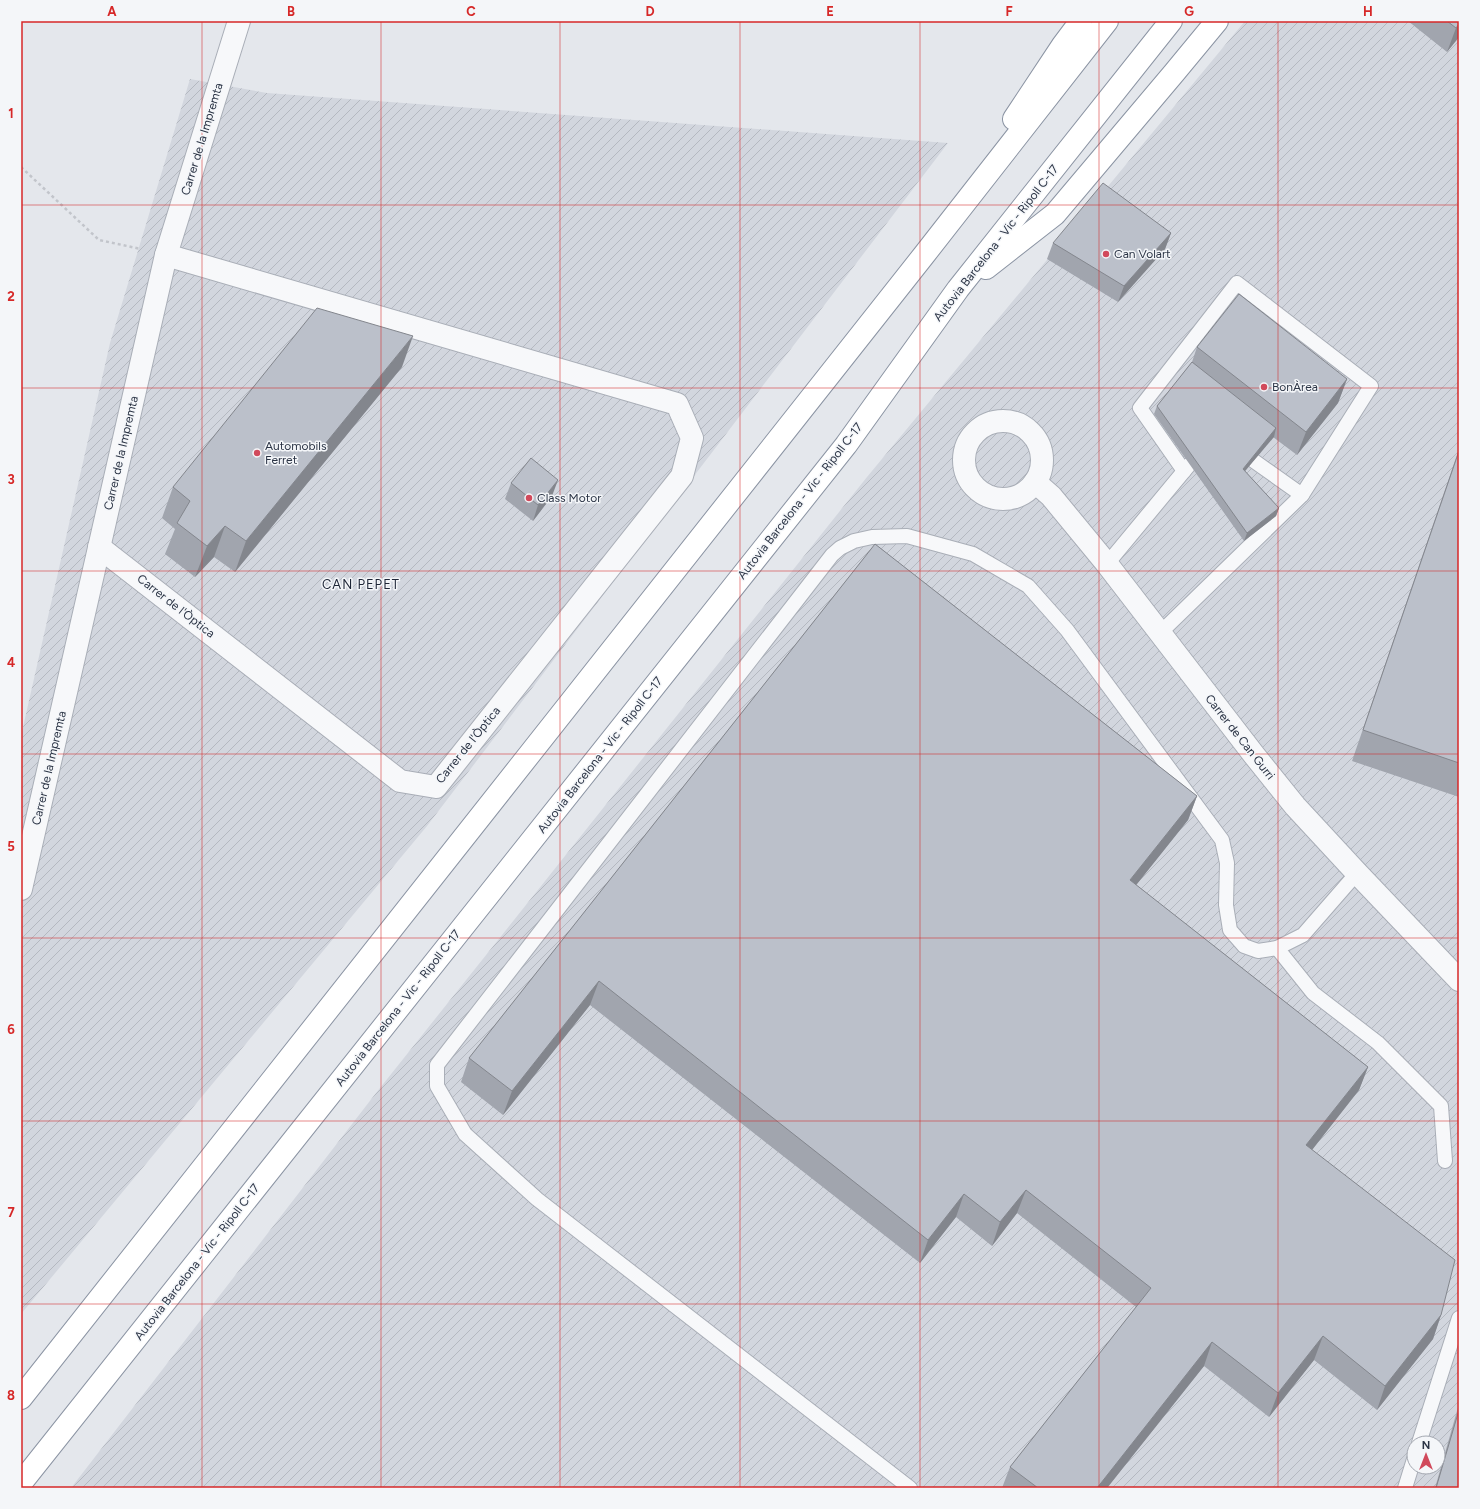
<svg xmlns="http://www.w3.org/2000/svg" width="1480" height="1509" font-family="Figtree,sans-serif">
<defs>
<pattern id="industrial-furrows" width="10" height="10" patternUnits="userSpaceOnUse"><rect width="10" height="10" fill="#d2d6de"/><path d="M-1 1l2-2M0 10L10 0M9 11l2-2" fill="none" stroke="#b4b8c0"/></pattern>
</defs>
<rect width="100%" height="100%" fill="#e4e7ec"/>
<g fill="url(#industrial-furrows)" fill-rule="evenodd">
<path d="M 1245,21 L 1459,21 L 1459,1488 L 71,1488 L 376,1093 L 867,477 ZM 1414,1443 L 1438,1443 L 1438,1467 L 1414,1467 Z"/>
<path d="M 190,79 L 267,93 L 948,143 L 427,826 L 21,1314 L 21,736 L 110,343 Z"/>
</g>
<g fill="none" stroke-linecap="round" stroke-linejoin="round">
<g stroke="#a9aeb7" stroke-width="16">
<g id="lane">
<path d="M 1184,471 L 1140,408 L 1237,283 L 1371,386 L 1302,495"/>
<path d="M 1107,564 L 1189,465"/>
<path d="M 1160,633 L 1302,495 L 1254,461"/>
<path d="M 1277,948 L 1313,993 L 1378,1043 L 1441,1106 L 1445,1161"/>
<path d="M 1419,1443 L 1459,1318"/>
<path d="M 910,1488 L 537,1199 L 465,1134 L 437,1086 L 437,1065 L 832,555 L 840,548 L 854,541 L 872,537 L 907,536 L 973,554 L 1028,586 L 1067,630 L 1222,840 L 1227,863 L 1226,905 L 1230,930 L 1244,946 L 1258,951 L 1277,948 L 1303,935 L 1357,873"/>
<path d="M 1405,1488 L 1414,1459"/>
</g>
</g>
<g stroke="#a9aeb7" stroke-width="24">
<g id="street">
<circle cx="1003" cy="460" r="39"/>
<path d="M 1035,482 L 1051,496 L 1107,564 L 1254,755 L 1295,806 L 1357,873 L 1459,980"/>
<path d="M 99,547 L 400,781 L 436,787 L 682,476 L 692,438 L 677,404 L 166,255"/>
<path d="M 21,889 L 166,255 L 239,21"/>
</g>
</g>
<g stroke="#8b94a3" stroke-width="24">
<g id="highway">
<path d="M 1014,119 L 1063,45 L 1081,21"/>
<path d="M 986,268 L 1055,214 L 1174,73 L 1217,21"/>
<path d="M 21,1398 L 924,255 L 1107,21"/>
<path d="M 21,1483 L 846,445 L 958,289 L 1171,21"/>
</g>
</g>
<path stroke="#c2c5cb" stroke-width="2.5" stroke-dasharray="3 3" stroke-linecap="butt" d="M 21,167 L 99,240 L 141,249"/>
<use href="#lane" stroke="#f7f8fa" stroke-width="14"/>
<use href="#street" stroke="#f7f8fa" stroke-width="22"/>
<use href="#highway" stroke="#fff" stroke-width="22"/>
</g>
<g fill="#a1a5ae">
<path d="M 1408,21 L 1459,21 L 1459,37 L 1447,52 Z"/>
<path d="M 1171,233 L 1165,249 L 1118,302 L 1047,259 L 1053,243 Z"/>
<path d="M 1197,347 L 1347,379 L 1338,403 L 1297,455 L 1273,437 L 1245,471 L 1279,508 L 1276,516 L 1244,541 L 1154,414 L 1157,406 L 1192,362 Z"/>
<path d="M 402,367 L 235,572 L 214,557 L 195,577 L 165,554 L 175,529 L 162,518 L 173,487 Z"/>
<path d="M 1459,449 L 1459,797 L 1352,761 Z"/>
<path d="M 511,483 L 552,496 L 533,521 L 505,499 Z"/>
<path d="M 875,544 L 1197,796 L 1188,820 L 1136,885 L 1368,1067 L 1359,1090 L 1312,1150 L 1441,1315 L 1433,1339 L 1377,1410 L 1314,1360 L 1269,1417 L 1204,1366 L 1107,1488 L 1002,1488 L 1010,1467 L 1136,1307 L 1017,1213 L 992,1246 L 956,1217 L 920,1263 L 590,1005 L 503,1115 L 461,1082 L 469,1058 Z"/>
<path d="M 1459,1404 L 1459,1488 L 1435,1488 Z"/>
</g>
<g fill="#83868d">
<path d="M 1459,24 L 1459,37 L 1447,52 L 1456,28 Z"/>
<path d="M 1171,233 L 1165,249 L 1118,302 L 1124,286 Z"/>
<path d="M 413,336 L 402,367 L 235,572 L 246,541 Z"/>
<path d="M 1347,379 L 1338,403 L 1297,455 L 1306,432 Z"/>
<path d="M 1276,428 L 1274,437 L 1240,477 L 1243,469 Z"/>
<path d="M 558,480 L 552,496 L 533,521 L 538,505 Z"/>
<path d="M 1279,508 L 1276,516 L 1244,541 L 1247,533 Z"/>
<path d="M 225,526 L 214,557 L 195,577 L 207,546 Z"/>
<path d="M 1197,796 L 1188,820 L 1121,904 L 1130,880 Z"/>
<path d="M 599,981 L 590,1005 L 503,1115 L 512,1091 Z"/>
<path d="M 1368,1067 L 1359,1090 L 1297,1169 L 1306,1145 Z"/>
<path d="M 1026,1190 L 1017,1213 L 992,1246 L 1000,1222 Z"/>
<path d="M 964,1194 L 956,1217 L 920,1263 L 928,1240 Z"/>
<path d="M 1441,1315 L 1433,1339 L 1377,1410 L 1385,1386 Z"/>
<path d="M 1323,1336 L 1314,1360 L 1269,1417 L 1278,1393 Z"/>
<path d="M 1212,1342 L 1204,1366 L 1107,1488 L 1097,1488 Z"/>
</g>
<g fill="#bbc0ca" stroke="#83868d">
<path d="M 1447,21 L 1459,21 L 1459,24 L 1456,28 Z"/>
<path d="M 1103,183 L 1171,233 L 1124,286 L 1053,243 Z"/>
<path d="M 1239,294 L 1347,379 L 1306,432 L 1197,347 Z"/>
<path d="M 317,308 L 413,336 L 246,541 L 225,526 L 207,546 L 177,523 L 190,501 L 173,487 Z"/>
<path d="M 1192,362 L 1276,428 L 1243,469 L 1279,508 L 1247,533 L 1157,406 Z"/>
<path d="M 1459,451 L 1459,763 L 1363,730 Z"/>
<path d="M 531,458 L 558,480 L 538,505 L 511,483 Z"/>
<path d="M 875,544 L 1197,796 L 1130,880 L 1368,1067 L 1306,1145 L 1455,1260 L 1441,1315 L 1385,1386 L 1323,1336 L 1278,1393 L 1212,1342 L 1097,1488 L 1038,1488 L 1010,1467 L 1151,1288 L 1026,1190 L 1000,1222 L 964,1194 L 928,1240 L 599,981 L 512,1091 L 469,1058 Z"/>
<path d="M 1459,1410 L 1459,1488 L 1436,1488 Z"/>
</g>
<path fill="none" stroke="#d62828" stroke-width="1" stroke-opacity="0.55" d="M 202,21 L 202,1488M 381,21 L 381,1488M 560,21 L 560,1488M 740,21 L 740,1488M 920,21 L 920,1488M 1099,21 L 1099,1488M 1278,21 L 1278,1488M 21,205 L 1459,205M 21,388 L 1459,388M 21,571 L 1459,571M 21,754 L 1459,754M 21,938 L 1459,938M 21,1121 L 1459,1121M 21,1304 L 1459,1304"/>
<g fill="#d1495b" stroke="#f4f6f9" stroke-width="1.5">
<circle cx="1106" cy="254" r="4"/>
<circle cx="1264" cy="387" r="4"/>
<circle cx="257" cy="453" r="4"/>
<circle cx="529" cy="498" r="4"/>
</g>
<g text-anchor="middle" stroke-width="3" stroke-linejoin="round" paint-order="stroke">
<g font-size="12" fill="#2b3445" stroke="#f4f6f9">
<text transform="translate(202 139) rotate(-73)" y="4">Carrer de la Impremta</text>
<text transform="translate(996 243) rotate(-52)" y="4">Autovia Barcelona - Vic - Ripoll C-17</text>
<text transform="translate(121 453) rotate(-77)" y="4">Carrer de la Impremta</text>
<text transform="translate(800 501) rotate(-52)" y="4">Autovia Barcelona - Vic - Ripoll C-17</text>
<text transform="translate(176 606) rotate(38)" y="4">Carrer de l'Òptica</text>
<text transform="translate(1240 737) rotate(52)" y="4">Carrer de Can Gurri</text>
<text transform="translate(468 745) rotate(-51)" y="4">Carrer de l'Òptica</text>
<text transform="translate(600 755) rotate(-52)" y="4">Autovia Barcelona - Vic - Ripoll C-17</text>
<text transform="translate(49 768) rotate(-77)" y="4">Carrer de la Impremta</text>
<text transform="translate(398 1008) rotate(-52)" y="4">Autovia Barcelona - Vic - Ripoll C-17</text>
<text transform="translate(197 1262) rotate(-52)" y="4">Autovia Barcelona - Vic - Ripoll C-17</text>
</g>
<g font-size="12" fill="#2b3445" stroke="#f4f6f9" text-anchor="start">
<text x="1114" y="258">Can Volart</text>
<text x="1272" y="391">BonÀrea</text>
<text x="265" y="450">Automobils<tspan x="265" dy="14">Ferret</tspan></text>
<text x="537" y="502">Class Motor</text>
</g>
<g font-size="13" letter-spacing="1" fill="#1d2536" stroke="#f4f6f9">
<text x="361" y="589">CAN PEPET</text>
</g>
</g>
<rect width="1480" height="1509" fill="none" stroke="#f4f6f9" stroke-width="44"/>
<g transform="translate(1426 1455)"><circle r="19" fill="#f4f6f9" stroke="#a4a8b1"/>
<path d="M0-3L7 15L0 10L-7 15Z" fill="#d1495b"/>
<text y="-6" font-size="11" font-weight="bold" text-anchor="middle" fill="#2b3445">N</text>
</g>
<rect x="22" y="22" width="1436" height="1465" fill="none" stroke="#d62828" stroke-width="1.5"/>
<g font-size="13" text-anchor="middle" font-weight="bold" fill="#d62828">
<text x="112" y="16">A</text>
<text x="291" y="16">B</text>
<text x="471" y="16">C</text>
<text x="650" y="16">D</text>
<text x="830" y="16">E</text>
<text x="1009" y="16">F</text>
<text x="1189" y="16">G</text>
<text x="1368" y="16">H</text>
<text x="11" y="118">1</text>
<text x="11" y="301">2</text>
<text x="11" y="484">3</text>
<text x="11" y="667">4</text>
<text x="11" y="851">5</text>
<text x="11" y="1034">6</text>
<text x="11" y="1217">7</text>
<text x="11" y="1400">8</text>
</g>
</svg>
